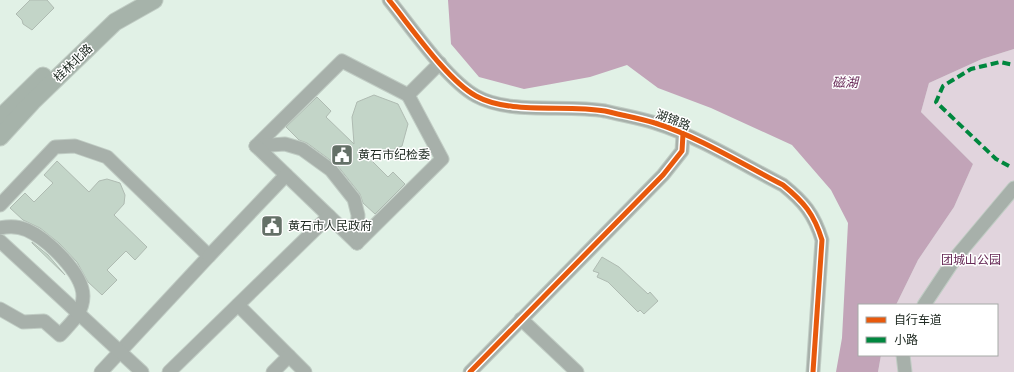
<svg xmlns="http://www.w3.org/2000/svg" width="1014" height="372" font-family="'Exo 2','Noto Sans SC',sans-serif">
<rect width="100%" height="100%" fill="#e1f1e6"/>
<path fill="#e1d4dd" d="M 1014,49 L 1014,372 L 878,372 L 881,355 L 997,355 L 997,305 L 896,305 L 918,260 L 954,207 L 973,164 L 921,112 L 929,83 L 982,59 Z"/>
<path fill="#c2a4b8" d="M 448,0 L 1014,0 L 1014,49 L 982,59 L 929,83 L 921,112 L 973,164 L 954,207 L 918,260 L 896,305 L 859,305 L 859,355 L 881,355 L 878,372 L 836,372 L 842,338 L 848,223 L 831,190 L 792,145 L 711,108 L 658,88 L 627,65 L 590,77 L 524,89 L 479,77 L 451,44 Z"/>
<g fill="#c3d5c8" stroke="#afbbb2">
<path d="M 30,0 L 47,0 L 54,8 L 32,30 L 23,24 L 22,20 L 16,14 Z"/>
<path d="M 374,95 L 398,104 L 408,124 L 402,146 L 385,153 L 359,148 L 388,177 L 393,172 L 405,184 L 375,214 L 363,203 L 360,194 L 337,165 L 307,143 L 299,140 L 286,127 L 317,97 L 331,111 L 326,117 L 354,144 L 352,117 L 357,102 Z"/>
<path d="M 57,161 L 89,192 L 99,181 L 107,179 L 120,183 L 125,195 L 124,204 L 114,215 L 147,247 L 135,260 L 126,251 L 107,270 L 117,280 L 102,295 L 88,282 L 77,262 L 59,243 L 40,228 L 23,220 L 10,208 L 25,193 L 34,202 L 53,183 L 44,175 Z"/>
<path d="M 32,242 L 48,255 L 65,275 L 32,243 Z"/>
<path d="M 602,257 L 619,267 L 648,294 L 650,292 L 658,301 L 644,314 L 640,310 L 638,312 L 608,282 L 597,277 L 599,273 L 593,271 Z"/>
</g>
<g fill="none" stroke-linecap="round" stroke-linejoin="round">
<g stroke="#c0ccc4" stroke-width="15">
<g id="minor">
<path d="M 389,0 C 411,27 447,80 476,96 C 510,115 566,104 605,111 C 621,115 639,118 655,123 C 697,136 744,165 783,185 C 804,202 814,214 822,240 L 813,372"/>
<path d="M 256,146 L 342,61 L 408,95 L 440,63"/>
<path d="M 256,146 L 285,144 L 302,149 L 331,170 L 354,199 L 358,215 L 357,243"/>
<path d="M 256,146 L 357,243"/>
<path d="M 0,205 L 55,147 L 75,146 L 107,157 L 209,256 L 101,372"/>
<path d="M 0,228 C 9,226 18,226 27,230 C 47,239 83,273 83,296 C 83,313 71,323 60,335 L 44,321 L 23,322 L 0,309"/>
<path d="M 0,241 L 142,372"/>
<path d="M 357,243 L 442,159 L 408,95"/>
<path d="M 209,256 L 286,175"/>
<path d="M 238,305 L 289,356 L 273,372"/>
<path d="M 924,305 L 956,257 L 1014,188"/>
<path d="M 521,319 L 577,372"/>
<path d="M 903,355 L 905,372"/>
<path d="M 289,356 L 305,372"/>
<path d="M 169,372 L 329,216"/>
<path d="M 470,372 L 663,175 L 682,151 L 683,134"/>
</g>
</g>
<g stroke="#c0ccc4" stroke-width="19">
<g id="major">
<path d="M 0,118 L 43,76"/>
<path d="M 0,137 L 32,102 L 115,22 L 154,0"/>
</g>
</g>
<use href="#minor" stroke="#a7b0aa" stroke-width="13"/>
<use href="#major" stroke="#a6b3aa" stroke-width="17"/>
<path stroke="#00873e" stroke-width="4" stroke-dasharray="8 4" stroke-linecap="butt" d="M 1009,166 L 996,159 L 936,102 L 943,86 L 971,69 L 1000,62 L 1014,65"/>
<g stroke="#fff" stroke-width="8">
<g id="cycleway">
<path d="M 389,0 C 411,27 447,80 476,96 C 510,115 566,104 605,111 C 621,115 639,118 655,123 C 697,136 744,165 783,185 C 804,202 814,214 822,240 L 813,372"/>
<path d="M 470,372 L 663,175 L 682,151 L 683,134"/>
</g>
</g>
<use href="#cycleway" stroke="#e8590c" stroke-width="5"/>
</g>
<defs>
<g id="civic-square" transform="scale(1.15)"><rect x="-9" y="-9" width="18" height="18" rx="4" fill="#647067" stroke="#fff"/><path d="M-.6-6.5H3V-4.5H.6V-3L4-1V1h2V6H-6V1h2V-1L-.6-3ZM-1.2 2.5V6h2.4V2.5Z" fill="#fff"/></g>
</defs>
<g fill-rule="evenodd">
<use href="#civic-square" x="342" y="155"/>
<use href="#civic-square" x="272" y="226"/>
</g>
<g text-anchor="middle" stroke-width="3" stroke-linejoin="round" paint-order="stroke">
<g font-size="12" fill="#202b23" stroke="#fff">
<text transform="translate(73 63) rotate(-44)" y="4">桂林北路</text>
<text transform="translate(673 120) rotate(21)" y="4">湖锦路</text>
</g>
<g font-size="12" fill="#202b23" stroke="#fff" text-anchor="start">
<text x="358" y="159">黄石市纪检委</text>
<text x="288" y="230">黄石市人民政府</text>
</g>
<g font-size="12" fill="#652855" stroke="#fff">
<text x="971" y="264">团城山公园</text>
</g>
<g font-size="13" font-style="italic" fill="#6a2c59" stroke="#fff">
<text x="845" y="87">磁湖</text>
</g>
</g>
<rect x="858" y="304" width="140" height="52" fill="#ffffff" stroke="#a6aaa7"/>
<rect x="866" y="317" width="20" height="6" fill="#e8590c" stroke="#a6aaa7"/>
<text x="894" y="324" font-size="12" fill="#202b23">自行车道</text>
<rect x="866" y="337" width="20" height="6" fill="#00873e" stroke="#a6aaa7"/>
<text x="894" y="344" font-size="12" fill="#202b23">小路</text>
</svg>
